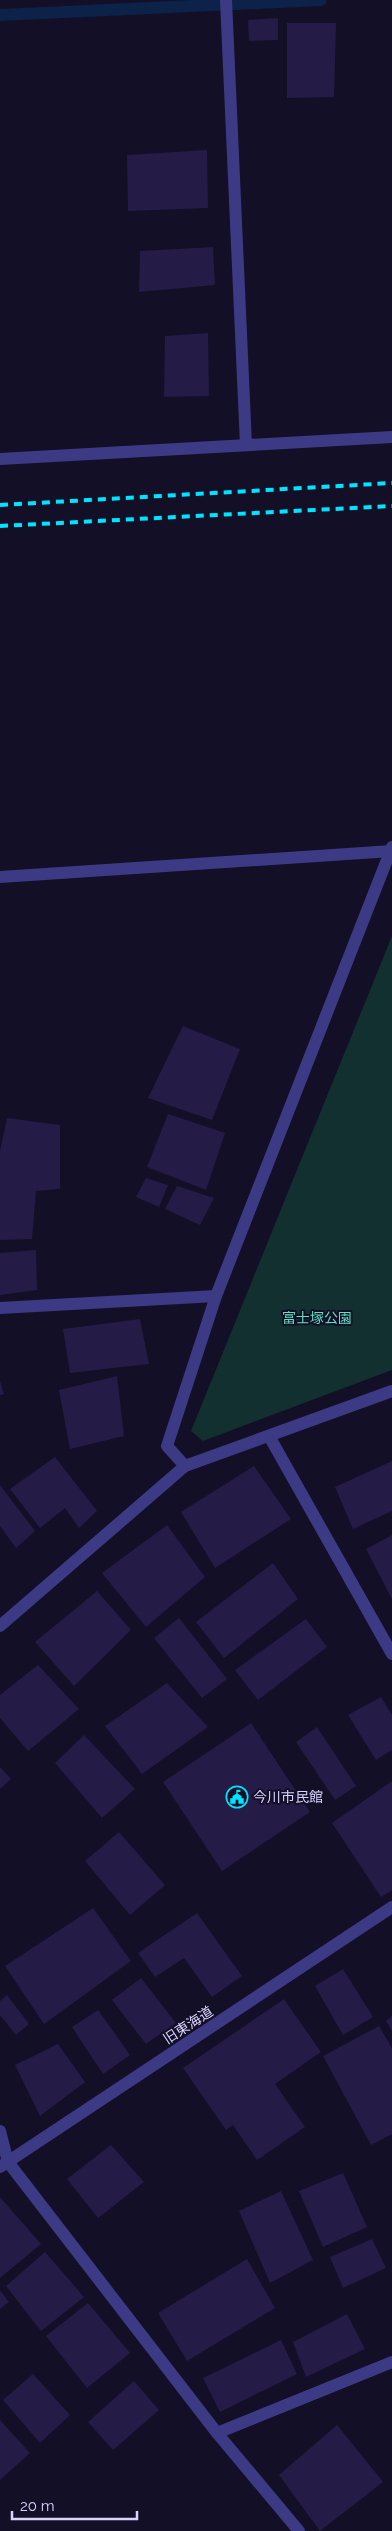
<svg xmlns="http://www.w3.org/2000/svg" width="392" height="2531" font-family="Raleway,'Noto Sans JP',sans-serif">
<rect width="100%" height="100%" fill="#130f26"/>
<path fill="#12302f" d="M 392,936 L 392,1370 L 203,1441 L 191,1431 Z"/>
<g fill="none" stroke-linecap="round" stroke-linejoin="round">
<path stroke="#0c2248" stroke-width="12" d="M 0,15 L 321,0"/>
</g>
<g fill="#241b47">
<path d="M 278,18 L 278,40 L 249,41 L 248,20 Z"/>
<path d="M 287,23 L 336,23 L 334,97 L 287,98 Z"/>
<path d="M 207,150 L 208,208 L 128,211 L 127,155 Z"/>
<path d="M 213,247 L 215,285 L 139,292 L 140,251 Z"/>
<path d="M 208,333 L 209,396 L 164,397 L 165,336 Z"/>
<path d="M 183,1026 L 240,1049 L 212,1120 L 148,1098 Z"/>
<path d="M 168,1114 L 225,1133 L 206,1190 L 147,1167 Z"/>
<path d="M 7,1118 L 60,1125 L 60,1189 L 36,1191 L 32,1239 L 0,1240 L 0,1151 Z"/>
<path d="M 146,1178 L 168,1185 L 159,1207 L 136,1197 Z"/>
<path d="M 177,1186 L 214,1198 L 200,1225 L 165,1209 Z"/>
<path d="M 36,1250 L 37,1290 L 0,1295 L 0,1253 Z"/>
<path d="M 140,1319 L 149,1364 L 70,1373 L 63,1329 Z"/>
<path d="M 117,1376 L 124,1436 L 70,1449 L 59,1390 Z"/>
<path d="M 0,1381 L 4,1394 L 0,1395 Z"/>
<path d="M 55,1457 L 97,1511 L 79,1528 L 65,1508 L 40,1528 L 10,1489 Z"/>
<path d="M 392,1461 L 392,1511 L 353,1529 L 335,1487 Z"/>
<path d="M 254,1466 L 291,1519 L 215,1568 L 181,1512 Z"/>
<path d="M 0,1485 L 35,1531 L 16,1548 L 0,1526 Z"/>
<path d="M 167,1525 L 205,1577 L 146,1627 L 102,1573 Z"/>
<path d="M 392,1535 L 392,1599 L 366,1549 Z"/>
<path d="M 273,1563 L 298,1599 L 224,1658 L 196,1622 Z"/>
<path d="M 97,1591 L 131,1630 L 74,1686 L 35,1642 Z"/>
<path d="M 179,1618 L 227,1679 L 202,1698 L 154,1638 Z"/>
<path d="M 306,1619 L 327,1647 L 258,1700 L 235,1670 Z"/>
<path d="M 38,1665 L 79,1709 L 28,1751 L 0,1718 L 0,1695 Z"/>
<path d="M 167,1683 L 208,1727 L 142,1774 L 105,1726 Z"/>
<path d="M 381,1697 L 392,1715 L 392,1750 L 376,1760 L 348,1715 Z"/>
<path d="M 251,1723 L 310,1812 L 222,1871 L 163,1782 Z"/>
<path d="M 317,1727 L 356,1786 L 335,1800 L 296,1742 Z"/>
<path d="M 84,1735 L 135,1789 L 102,1818 L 55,1763 Z"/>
<path d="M 0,1767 L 11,1779 L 0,1789 Z"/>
<path d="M 392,1781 L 392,1890 L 381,1897 L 332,1823 Z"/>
<path d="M 119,1832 L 165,1885 L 130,1915 L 85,1861 Z"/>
<path d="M 93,1908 L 131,1961 L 44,2024 L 5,1966 Z"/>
<path d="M 197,1913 L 242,1976 L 212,1997 L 184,1958 L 155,1977 L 138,1953 Z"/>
<path d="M 343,1969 L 373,2017 L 343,2035 L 315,1986 Z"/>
<path d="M 141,1978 L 176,2023 L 146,2044 L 112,2000 Z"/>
<path d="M 7,1995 L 29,2024 L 16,2035 L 0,2015 L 0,2001 Z"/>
<path d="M 284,1999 L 321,2052 L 275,2084 L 305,2127 L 257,2160 L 233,2125 L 226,2130 L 183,2068 Z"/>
<path d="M 98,2010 L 130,2055 L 103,2074 L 72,2027 Z"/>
<path d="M 392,2016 L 392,2031 L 386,2021 Z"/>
<path d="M 379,2026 L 392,2048 L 392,2134 L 371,2145 L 323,2056 Z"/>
<path d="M 58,2044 L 85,2082 L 40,2116 L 15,2065 Z"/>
<path d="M 111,2145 L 144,2182 L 98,2218 L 67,2179 Z"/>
<path d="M 343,2173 L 367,2227 L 323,2247 L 299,2191 Z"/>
<path d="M 281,2191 L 313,2260 L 270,2283 L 239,2211 Z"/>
<path d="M 0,2197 L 41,2244 L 0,2278 Z"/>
<path d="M 372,2239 L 386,2268 L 343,2288 L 330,2257 Z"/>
<path d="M 45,2252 L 84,2297 L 41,2331 L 6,2286 Z"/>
<path d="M 247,2259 L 275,2308 L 187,2361 L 158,2313 Z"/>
<path d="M 0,2290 L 9,2302 L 0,2309 Z"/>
<path d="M 88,2303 L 130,2353 L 87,2388 L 46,2336 Z"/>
<path d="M 347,2314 L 365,2349 L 306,2377 L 293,2342 Z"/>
<path d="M 281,2340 L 297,2374 L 220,2412 L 203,2378 Z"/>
<path d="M 33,2374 L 70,2415 L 40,2443 L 3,2400 Z"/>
<path d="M 134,2381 L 159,2410 L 113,2450 L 88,2422 Z"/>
<path d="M 0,2420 L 30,2453 L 0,2480 Z"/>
<path d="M 337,2425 L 383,2482 L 320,2531 L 279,2475 Z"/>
</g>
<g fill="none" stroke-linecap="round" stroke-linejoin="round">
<g stroke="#3d3a85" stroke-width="12">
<path d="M 226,0 L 246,445"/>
<path d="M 0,459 L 392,437"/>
<path d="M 0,877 L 392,851"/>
<path d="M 0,1308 L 216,1296"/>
<path d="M 269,1436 L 392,1654"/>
<path d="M 185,1466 L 167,1446 L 216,1296 L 392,847"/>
<path d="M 0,1626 L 185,1466 L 392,1391"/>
<path d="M 0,2131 L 8,2162 L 217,2433 L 299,2531"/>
<path d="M 0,2167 L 392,1907"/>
<path d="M 217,2433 L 392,2362"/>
</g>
<g stroke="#00e5ff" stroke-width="4" stroke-dasharray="8 6" stroke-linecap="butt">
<path d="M 0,505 L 392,483"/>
<path d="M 0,526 L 392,506"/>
</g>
</g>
<defs>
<g id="civic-ring" transform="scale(1.125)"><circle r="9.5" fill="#130f26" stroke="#00e5ff" stroke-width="1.5"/><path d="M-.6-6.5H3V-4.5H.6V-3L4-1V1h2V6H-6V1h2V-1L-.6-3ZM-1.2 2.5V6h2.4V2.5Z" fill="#00e5ff"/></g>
</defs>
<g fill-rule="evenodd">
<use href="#civic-ring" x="237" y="1797"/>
</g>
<g text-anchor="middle" stroke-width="4" stroke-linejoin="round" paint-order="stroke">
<g font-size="14" fill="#5fe0c0" stroke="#130f26">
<text x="317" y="1323">富士塚公園</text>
</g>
<g font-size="14" fill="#d9d4ff" stroke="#130f26" text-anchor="start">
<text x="253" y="1802">今川市民館</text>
</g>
<g font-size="14" fill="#d9d4ff" stroke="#130f26">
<text transform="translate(188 2025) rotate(-33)" y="5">旧東海道</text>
</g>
</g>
<path d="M12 2511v8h125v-8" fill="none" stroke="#d9d4ff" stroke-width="2.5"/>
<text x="20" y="2511" font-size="15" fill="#d9d4ff" stroke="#130f26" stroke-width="4" paint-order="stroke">20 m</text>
</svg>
